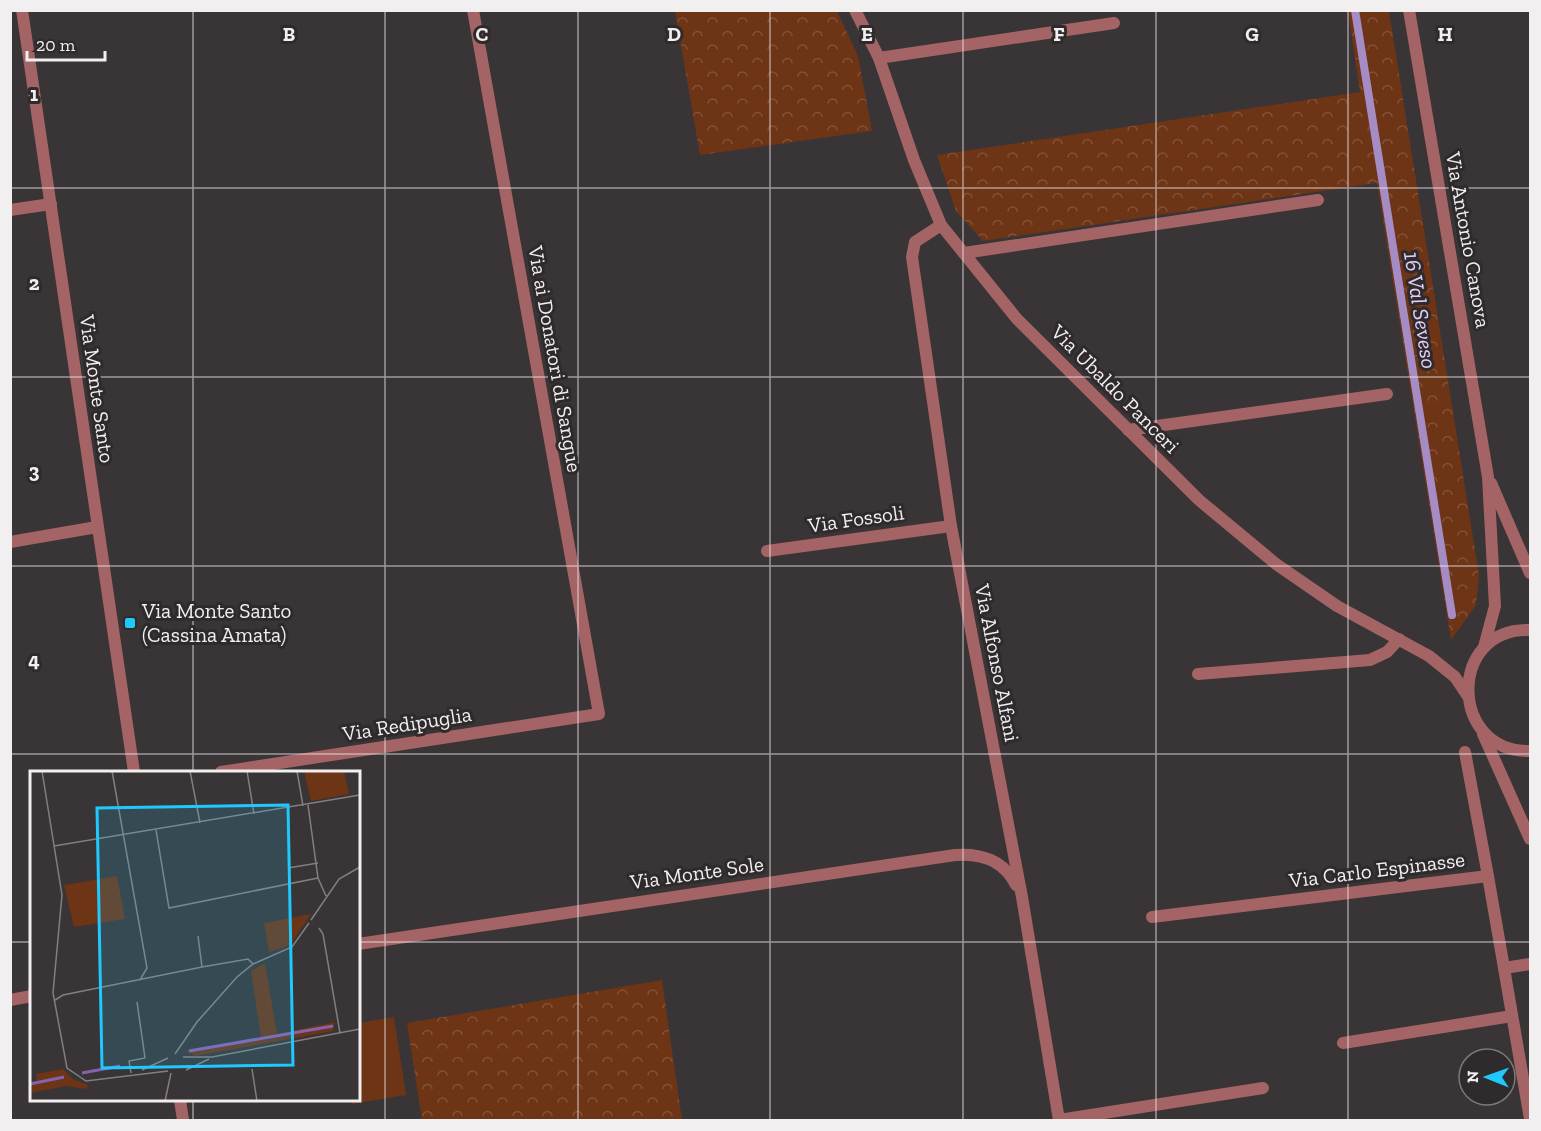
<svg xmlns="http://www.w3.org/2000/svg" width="1541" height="1131" font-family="'Zilla Slab',serif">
<defs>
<pattern id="park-crowns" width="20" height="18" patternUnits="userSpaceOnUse" patternTransform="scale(1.5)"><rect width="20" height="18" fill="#6e3416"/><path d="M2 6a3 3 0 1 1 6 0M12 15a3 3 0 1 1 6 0" fill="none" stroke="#835238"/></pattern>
</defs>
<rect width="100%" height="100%" fill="#393435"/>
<g fill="url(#park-crowns)">
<path d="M 675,11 L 837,11 L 858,56 L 872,131 L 700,155 Z"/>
<path d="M 1348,11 L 1389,11 L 1479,575 L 1476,605 L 1451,640 L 1377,183 L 983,241 L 956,211 L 937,155 L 1360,92 Z"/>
<path d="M 662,980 L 682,1120 L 422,1120 L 407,1023 Z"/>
</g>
<path fill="#6e3416" d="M 394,1017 L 406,1095 L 352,1104 L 352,1100 L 358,1100 L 359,1023 Z"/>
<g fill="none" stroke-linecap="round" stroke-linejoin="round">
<path stroke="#a68cc4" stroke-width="8" d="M 1355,10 L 1452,615"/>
<g stroke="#a46465" stroke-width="12">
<path d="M 879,58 L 1114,23"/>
<path d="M 964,253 L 1318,200"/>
<path d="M 1128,430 L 1387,394"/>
<path d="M 1198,674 L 1370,660 L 1387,652 L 1399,639"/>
<path d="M 1465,752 L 1488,876"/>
<path d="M 1504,968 L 1530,1119"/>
<path d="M 1343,1043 L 1512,1016"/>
<path d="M 1059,1120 L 1263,1088"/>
</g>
<g stroke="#a46465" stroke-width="12">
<path d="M 22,10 L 134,772"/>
<path d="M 855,10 L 879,58 L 914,160 L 941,225 L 1017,319 L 1199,500 L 1276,564 L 1337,606 L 1429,656 L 1455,677 L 1467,695"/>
<path d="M 1409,10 L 1488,477 L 1495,606 L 1484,647"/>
<path d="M 10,210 L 51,204"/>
<path d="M 941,225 L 915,242 L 912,257 L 951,526 L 1022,897 L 1059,1120"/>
<path d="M 1491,483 L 1530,573"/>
<path d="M 10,542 L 97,527"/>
<path d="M 767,551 L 951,526"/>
<path d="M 1530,630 C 1447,627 1449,753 1530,751"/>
<path d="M 1483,734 L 1530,839"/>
<path d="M 221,772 L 599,714 L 473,10"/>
<path d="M 1152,917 L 1488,876 L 1504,968 L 1530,964"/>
<path d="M 358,944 L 955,855 C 980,853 1004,860 1016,885"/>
<path d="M 10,1000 L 32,996"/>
<path d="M 180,1100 L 183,1120"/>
</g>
</g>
<path fill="none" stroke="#f2eff0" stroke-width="1.5" stroke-opacity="0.55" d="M 193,10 L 193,772M 385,10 L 385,1120M 578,10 L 578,1120M 770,10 L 770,1120M 963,10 L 963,1120M 1156,10 L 1156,1120M 1348,10 L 1348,1120M 10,188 L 1530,188M 10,377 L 1530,377M 10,566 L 1530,566M 10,754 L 1530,754M 10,942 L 32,942M 358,942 L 1530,942M 193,1100 L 193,1120"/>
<rect fill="#20c9fd" stroke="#2f2a2b" stroke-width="2" x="124" y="617" width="12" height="12" rx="3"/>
<g text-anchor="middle" stroke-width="6" stroke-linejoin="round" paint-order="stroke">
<g font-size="21" fill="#f2eff0" stroke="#2f2a2b">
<text transform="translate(1468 240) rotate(80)" y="7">Via Antonio Canova</text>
<text transform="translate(555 359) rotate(80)" y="7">Via ai Donatori di Sangue</text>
<text transform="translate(97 389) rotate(82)" y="7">Via Monte Santo</text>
<text transform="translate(1115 389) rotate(45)" y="7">Via Ubaldo Panceri</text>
<text transform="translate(856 519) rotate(-8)" y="7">Via Fossoli</text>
<text transform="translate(997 663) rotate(79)" y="7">Via Alfonso Alfani</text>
<text transform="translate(407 724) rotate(-9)" y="7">Via Redipuglia</text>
<text transform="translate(1377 870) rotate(-7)" y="7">Via Carlo Espinasse</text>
<text transform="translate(697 873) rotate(-8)" y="7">Via Monte Sole</text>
</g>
<g font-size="21" fill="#f2eff0" stroke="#2f2a2b" text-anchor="start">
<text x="142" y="618">Via Monte Santo<tspan x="142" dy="24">(Cassina Amata)</tspan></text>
</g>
<g font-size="22" font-style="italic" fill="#e1d0fc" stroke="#2f2a2b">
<text transform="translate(1421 310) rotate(81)" y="8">16 Val Seveso</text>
</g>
</g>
<g transform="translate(30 771)">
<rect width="330" height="330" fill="#393435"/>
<path d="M 33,298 L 43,308 L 58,314 L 56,318 L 36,315 L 0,322 L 0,312 L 7,311 L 6,303 Z" fill="#6e3416"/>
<path d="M 274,0 L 314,0 L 319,23 L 281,30 ZM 87,105 L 95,148 L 44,156 L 34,114 ZM 281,143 L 260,174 L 239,181 L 234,152 ZM 235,192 L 247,263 L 305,251 L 303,260 L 166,285 L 154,280 L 231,267 L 221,200 Z" fill="#6e3416"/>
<path fill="none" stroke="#8562b1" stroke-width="3" d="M 159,280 L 303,255M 52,302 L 90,295M 0,313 L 34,306"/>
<path fill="none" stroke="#837f80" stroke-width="1.5" d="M 12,0 L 32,124 L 23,222 L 37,297 L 56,310 L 138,300M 82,0 L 117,197 L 110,209M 160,0 L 170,52M 217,0 L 224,43M 267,0 L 273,35M 278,34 L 288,107 L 296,125M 126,59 L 139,137 L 288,107M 24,75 L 330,24M 258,97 L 288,92M 281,149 L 309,108 L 330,96M 289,157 L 293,163 L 310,262M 168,165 L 172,196M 25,229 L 33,224 L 172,196 L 218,188 L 223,193M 145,283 L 167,251 L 207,206 L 223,193 L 262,176 L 279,152M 153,286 L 182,286 L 330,258M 222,298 L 227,330M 112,299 L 138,287M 156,299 L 179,288M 101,302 L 99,290 L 115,287 L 107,231M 135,330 L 141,302"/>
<path fill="#20c9fd" fill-opacity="0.15" stroke="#20c9fd" stroke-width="3" d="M 258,34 L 263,294 L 72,297 L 67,37 Z"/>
<rect width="330" height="330" fill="none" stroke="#f2eff0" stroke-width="3"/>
</g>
<g font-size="20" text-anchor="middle" font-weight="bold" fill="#f2eff0" stroke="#2f2a2b" stroke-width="6" stroke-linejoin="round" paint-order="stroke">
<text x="289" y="41">B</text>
<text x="482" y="41">C</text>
<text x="674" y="41">D</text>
<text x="867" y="41">E</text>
<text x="1059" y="41">F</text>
<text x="1252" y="41">G</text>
<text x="1445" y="41">H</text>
<text x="34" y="101">1</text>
<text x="34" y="290">2</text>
<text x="34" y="478">3</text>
<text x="34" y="667">4</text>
</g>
<rect width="1541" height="1131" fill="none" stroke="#f2eff0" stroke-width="24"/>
<g transform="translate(1487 1077) rotate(271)"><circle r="28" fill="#2f2a2b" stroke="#7d797a" stroke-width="1.5"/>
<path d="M0-4.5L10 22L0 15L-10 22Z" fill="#20c9fd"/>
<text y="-9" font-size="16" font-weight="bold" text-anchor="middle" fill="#f2eff0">N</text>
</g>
<path d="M27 51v9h78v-9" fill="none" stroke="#f2eff0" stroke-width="3"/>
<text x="36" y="51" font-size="18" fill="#f2eff0" stroke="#2f2a2b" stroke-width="4.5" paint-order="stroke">20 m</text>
</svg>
